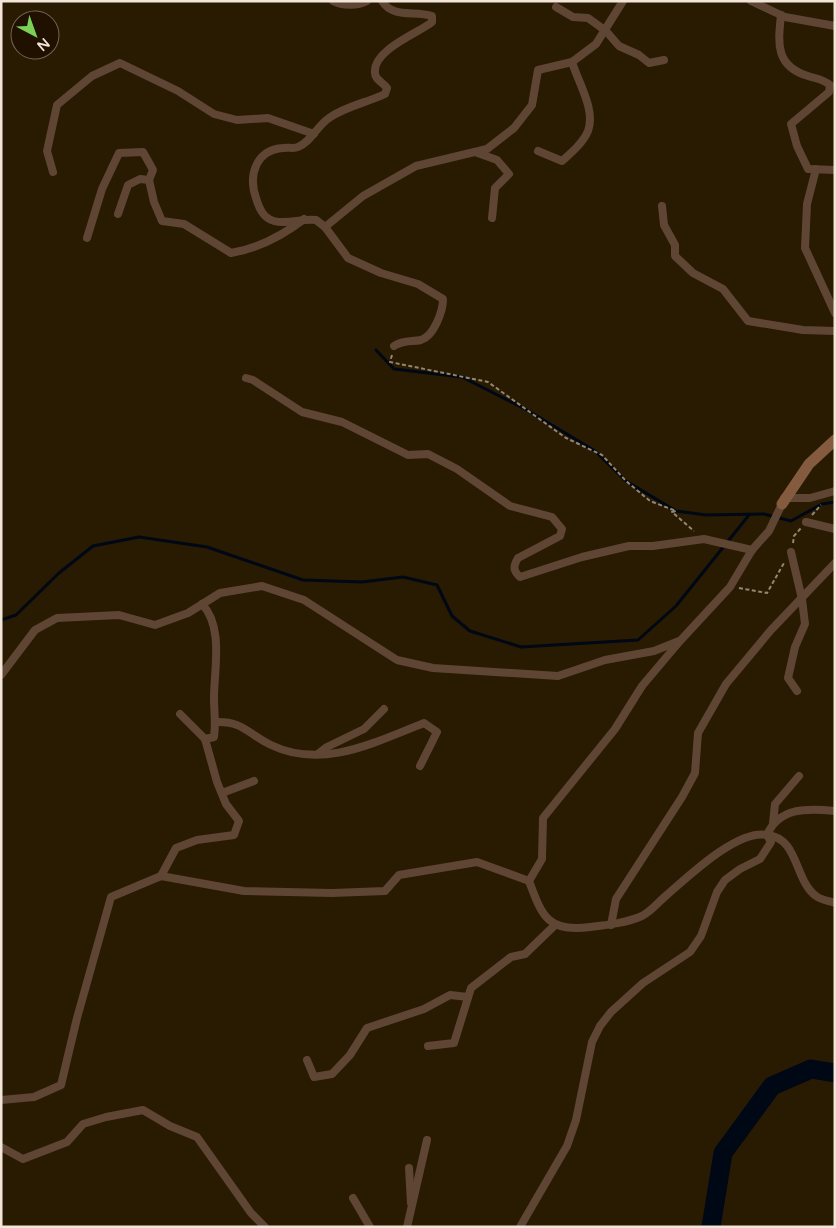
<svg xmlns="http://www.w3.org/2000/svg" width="836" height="1228" font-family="'Varela Round',sans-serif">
<rect width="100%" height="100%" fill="#291a02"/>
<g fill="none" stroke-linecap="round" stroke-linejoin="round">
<g stroke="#000715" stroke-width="3">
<path d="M 376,350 L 394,369 L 462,377 L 527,410 L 595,451 L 626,481 L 676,511 L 706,515 L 764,514 L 791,521 L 822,504 L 835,502"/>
<path d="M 1,620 L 16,615 L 59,573 L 93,546 L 139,537 L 207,547 L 303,580 L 362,582 L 403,577 L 437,585 L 452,616 L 470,631 L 521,647 L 638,640 L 676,606 L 749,515"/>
</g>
<path stroke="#000715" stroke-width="19" d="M 711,1227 L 723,1153 L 772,1086 L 811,1069 L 835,1073"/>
<g stroke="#938673" stroke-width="2" stroke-dasharray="4 2.5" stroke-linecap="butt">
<path d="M 392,355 L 390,362 L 488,382 L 566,438 L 602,455 L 626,481 L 650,501 L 676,511 L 672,512 L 694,531"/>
<path d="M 812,515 L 821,505"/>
<path d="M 793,543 L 794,536 L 801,528"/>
<path d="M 739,588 L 767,593 L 784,563"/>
</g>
<g stroke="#5f4533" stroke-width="8">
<path d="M 333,1 C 342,6 358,6 367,1"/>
<path d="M 382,1 C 393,19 415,10 432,16 L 432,22 C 419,33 372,50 375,73 C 375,80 383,82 387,88 L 385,94 C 366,103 346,106 329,118 C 317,126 311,142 298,147 C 294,149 288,147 283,148 C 256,150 248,175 256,198 C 259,208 263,218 274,221 C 287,225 302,218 316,220 L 325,227 L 348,258 L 381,273 L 418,284 L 443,299 C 443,311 434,336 421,340 C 412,342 403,340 394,346"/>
<path d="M 751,1 L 785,17 L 835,26"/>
<path d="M 556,7 L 573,17 L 588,18 L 606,31 L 619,46 L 639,55 L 649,63 L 664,60"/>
<path d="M 781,15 C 778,43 775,66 808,76 C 817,79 823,79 830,85 L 829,92 L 791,124 L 797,146 L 808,169 L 835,170"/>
<path d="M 538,151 L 562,161 C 571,153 583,143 588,131 C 596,110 578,82 572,62"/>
<path d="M 475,152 L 497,160 L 509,174 L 495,188 L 492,218"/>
<path d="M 816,169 L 807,204 L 805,248 L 835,313"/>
<path d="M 53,172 L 47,151 L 57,105 L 92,76 L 120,63 L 178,91 L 214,114 L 237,120 L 268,118 L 314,134"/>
<path d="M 149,180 L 154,202 L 162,221 L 184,224 L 231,253 C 259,248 281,237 304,219"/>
<path d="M 662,206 L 664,225 L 675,245 L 675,256 L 693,273 L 723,289 L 748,321 L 803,330 L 835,331"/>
<path d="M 325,227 L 363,196 L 416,166 L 487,149 L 514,128 L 532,105 L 538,70 L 572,62 L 596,44 L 623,1"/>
<path d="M 87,238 L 102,189 L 119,153 L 143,152 L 153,170 L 149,180 L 140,179 L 128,185 L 118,214"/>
<path d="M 246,378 L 253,380 L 302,412 L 342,422 L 408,455 L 428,454 L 457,469 L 510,506 L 552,517 L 562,529 L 560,536 L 518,558 C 513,566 513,571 520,577 L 582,557 L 629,546 L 653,546 L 704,539 L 752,550"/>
<path d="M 784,498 L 810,498 L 835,491"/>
<path d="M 806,522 L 835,529"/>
<path d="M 791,552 L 802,599 L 805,624 L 795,647 L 788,678 L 797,691"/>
<path d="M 202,604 C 224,627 214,670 214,698 C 214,711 216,723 214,737 L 205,739"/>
<path d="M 1,675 L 35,630 L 57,618 L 119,615 L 155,625 L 188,613 L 220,593 L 262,586 L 304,600 L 397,660 L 433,668 L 558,676 L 605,660 L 654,651 L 679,641"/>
<path d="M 216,722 C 243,721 248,734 271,745 C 323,770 375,742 424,723 L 437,732 L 420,766"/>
<path d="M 318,754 L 327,747 L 364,729 L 384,709"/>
<path d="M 222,793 L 254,781"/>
<path d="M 835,811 C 808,808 779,807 767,835 C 799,838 794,880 816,896 C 821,900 829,901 835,903"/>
<path d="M 773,823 L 775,804 L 799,776"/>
<path d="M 161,876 L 176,848 L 197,840 L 234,835 L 239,821 L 226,804 L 217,782 L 205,739 L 180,714"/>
<path d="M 611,925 L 616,899 L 682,797 L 695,773 L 698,733 L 726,684 L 771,630 L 835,563"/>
<path d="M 428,1046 L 454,1043 L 471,988 L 511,957 L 525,954 L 554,926"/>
<path d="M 307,1060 L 314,1077 L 332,1074 L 350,1055 L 367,1028 L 424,1009 L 450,995 L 468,997"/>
<path d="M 1,1100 L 34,1097 L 61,1085 L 77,1018 L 111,897 L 161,876 L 244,891 L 332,893 L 385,891 L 399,875 L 477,862 L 529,881"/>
<path d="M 1,1147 L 23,1159 L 67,1142 L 83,1124 L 106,1117 L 143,1110 L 170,1126 L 197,1137 L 251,1213 L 265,1227"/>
<path d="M 409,1168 L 411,1203"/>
<path d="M 353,1198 L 370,1227"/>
<path d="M 407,1227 L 427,1140"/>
<path d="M 520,1227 L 567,1146 L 576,1120 L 592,1042 L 600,1026 L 611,1012 L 643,983 L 690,952 L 701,936 L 717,892 L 725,880 L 740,869 L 760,859 L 771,842 L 767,835 C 738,829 690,875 668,894 C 659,901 652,911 642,916 C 626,923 607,925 590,927 C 548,933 542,916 529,881 L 542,859 L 543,818 L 615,729 L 642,686 L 680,641 L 730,587 L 752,550 L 769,531 L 782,504"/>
</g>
<path stroke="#845b3e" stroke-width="11" d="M 782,504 L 809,464 L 835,440"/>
</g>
<rect width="836" height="1228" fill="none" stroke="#f1e6d8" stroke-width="5"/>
<g transform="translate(35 35) rotate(139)"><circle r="24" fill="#1f1000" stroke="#736656"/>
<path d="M0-4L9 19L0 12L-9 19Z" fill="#7bd156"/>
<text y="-8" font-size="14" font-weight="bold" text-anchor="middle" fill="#f1e6d8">N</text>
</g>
</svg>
